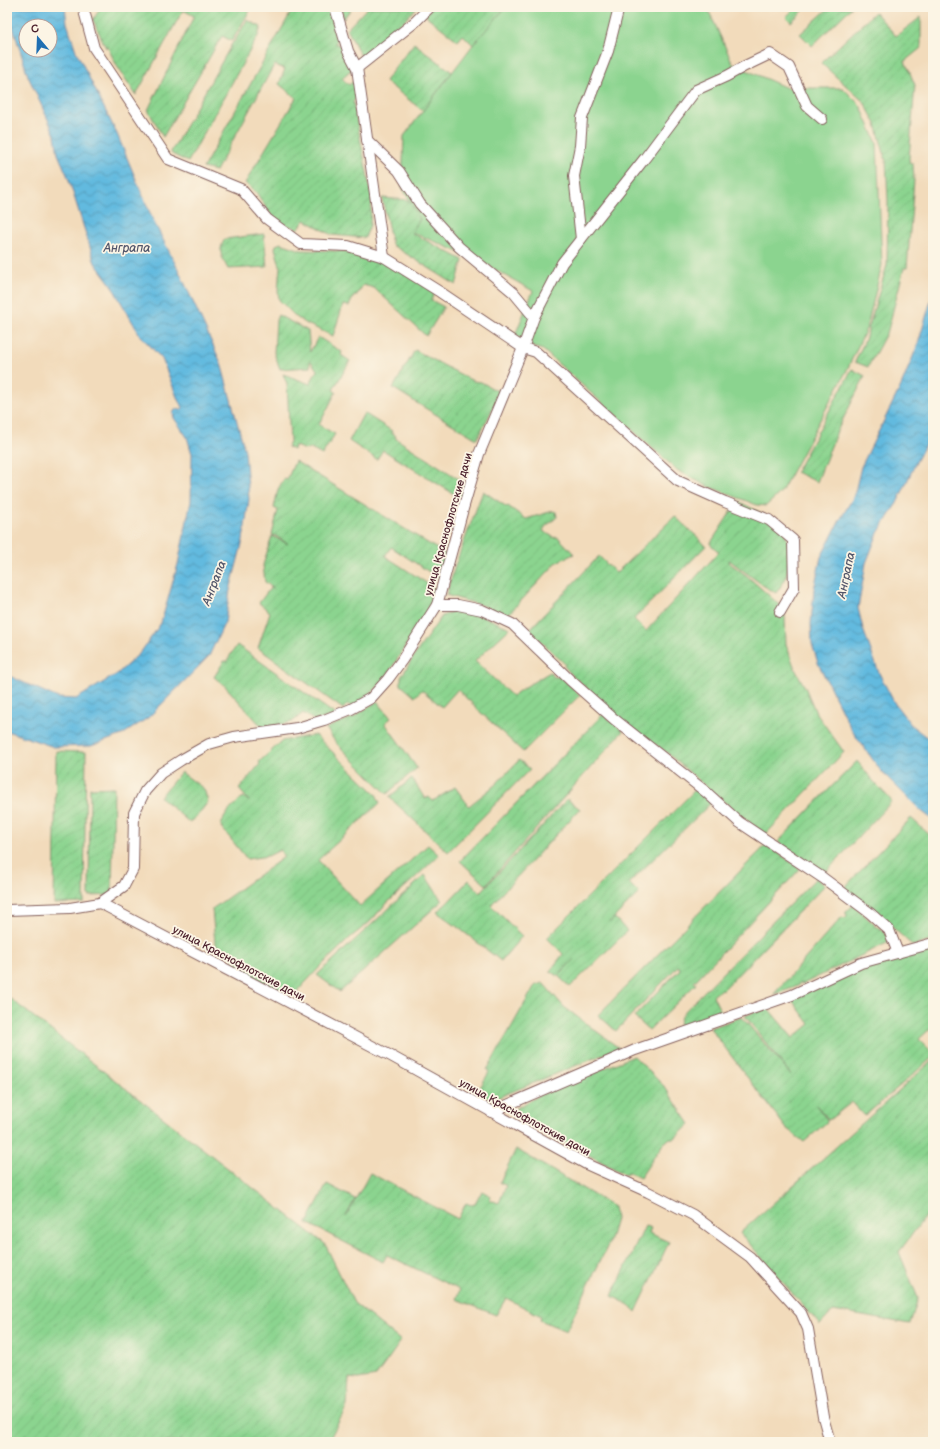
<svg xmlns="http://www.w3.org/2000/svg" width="940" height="1449" font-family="'Balsamiq Sans',sans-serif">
<defs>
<pattern id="garden-furrows" width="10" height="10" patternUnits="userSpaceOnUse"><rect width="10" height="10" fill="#8bd48f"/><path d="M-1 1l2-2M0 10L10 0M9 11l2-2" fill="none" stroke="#79b67c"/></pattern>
<pattern id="water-waves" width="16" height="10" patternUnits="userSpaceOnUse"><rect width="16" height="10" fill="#62badf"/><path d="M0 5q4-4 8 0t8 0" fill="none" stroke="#5397b5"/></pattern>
</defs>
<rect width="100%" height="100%" fill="#fcf5e5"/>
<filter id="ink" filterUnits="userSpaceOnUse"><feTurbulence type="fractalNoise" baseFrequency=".025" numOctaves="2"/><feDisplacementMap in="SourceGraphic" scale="8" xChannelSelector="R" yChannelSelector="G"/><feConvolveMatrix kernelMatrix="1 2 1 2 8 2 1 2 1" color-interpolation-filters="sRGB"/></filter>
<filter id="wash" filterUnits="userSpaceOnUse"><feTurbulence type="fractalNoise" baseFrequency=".012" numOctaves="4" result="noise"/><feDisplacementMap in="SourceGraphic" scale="16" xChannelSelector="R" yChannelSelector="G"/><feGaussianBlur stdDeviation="0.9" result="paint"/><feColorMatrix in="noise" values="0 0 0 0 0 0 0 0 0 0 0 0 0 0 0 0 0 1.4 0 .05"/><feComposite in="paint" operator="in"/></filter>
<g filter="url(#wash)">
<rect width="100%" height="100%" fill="#f2dbbb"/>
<g fill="url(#garden-furrows)" stroke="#6a7a5d">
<path d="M 101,7 L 252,7 L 232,41 L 222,36 L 163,137 L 148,110 L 194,16 L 183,10 L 136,95 L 117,66 L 107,46 L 106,48 L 93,20 Z"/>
<path d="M 294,7 L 332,7 L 341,35 L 335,43 L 342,46 L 354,67 L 342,78 L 349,85 L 356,79 L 357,97 L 353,102 L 372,198 L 370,225 L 365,238 L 332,235 L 305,220 L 298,229 L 283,224 L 272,217 L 256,192 L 245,183 L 296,98 L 279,84 L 285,69 L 275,65 L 273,67 L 216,171 L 203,168 Z"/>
<path d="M 341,7 L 353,7 L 343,19 Z"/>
<path d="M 368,7 L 417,7 L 390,36 L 363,60 L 347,29 Z"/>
<path d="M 432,7 L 506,7 L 473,45 L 463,35 L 458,41 L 425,15 Z"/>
<path d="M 796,7 L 807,7 L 791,22 L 786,17 Z"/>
<path d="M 830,7 L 852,7 L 812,46 L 800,34 Z"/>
<path d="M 875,12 L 896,36 L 921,17 L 921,48 L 905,61 L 915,85 L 909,159 L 910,164 L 913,164 L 914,180 L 907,268 L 904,268 L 888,330 L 868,367 L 855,362 L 865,340 L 887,265 L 888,201 L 886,161 L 876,124 L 864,102 L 821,63 Z"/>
<path d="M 247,20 L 261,27 L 258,36 L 188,162 L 172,154 L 171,152 L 233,42 L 234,42 Z"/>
<path d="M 414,43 L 452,72 L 423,111 L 385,81 Z"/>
<path d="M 382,198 L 409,200 L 420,219 L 412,233 L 463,260 L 456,285 L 392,245 Z"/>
<path d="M 264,234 L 267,267 L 228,269 C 222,258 217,251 225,239 Z"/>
<path d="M 281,243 L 301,250 L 370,252 L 436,291 L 431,300 L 444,307 L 426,336 L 374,288 L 363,285 L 356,296 L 354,296 L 349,306 L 343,305 L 333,336 L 307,324 L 296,317 L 279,300 L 278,291 L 280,266 L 275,248 L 276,245 Z"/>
<path d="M 278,315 L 308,331 L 310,352 L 318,337 L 342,352 L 341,355 L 350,361 L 333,390 L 336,392 L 319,425 L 335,434 L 322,455 L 309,448 L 306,450 L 295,446 L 293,450 L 287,447 L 290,442 L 287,384 L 283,374 L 310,384 L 317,370 L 310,360 L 310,367 L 280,369 L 274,353 L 276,320 Z"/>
<path d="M 415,350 L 473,381 L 481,382 L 501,393 L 477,439 L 420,405 L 393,388 Z"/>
<path d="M 852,369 L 865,376 L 837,431 L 817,482 L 796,472 Z"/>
<path d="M 364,413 L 392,431 L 391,433 L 396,436 L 395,438 L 465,483 L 462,499 L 383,450 L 377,459 L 376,459 L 349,441 Z"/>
<path d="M 295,461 L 447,555 L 440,579 L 391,547 L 385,556 L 436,589 L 431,605 L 383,682 L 353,708 L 348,704 L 343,709 L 258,648 L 270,612 L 259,603 L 271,587 L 274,589 L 265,582 L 263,565 L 272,536 L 288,544 L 276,536 L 272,535 L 278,510 L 274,508 L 278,489 L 284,479 L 287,480 Z"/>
<path d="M 483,491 L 507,507 L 508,506 L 526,519 L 553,511 L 556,512 L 557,517 L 545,527 L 543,531 L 555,538 L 556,537 L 559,538 L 574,554 L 557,562 L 506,617 L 484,606 L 446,595 L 456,563 Z"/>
<path d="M 738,501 L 767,516 L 783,528 L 792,552 L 785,580 L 776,593 L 764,586 L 729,560 L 728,562 L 746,575 L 782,607 L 780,609 L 785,616 L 786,644 L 795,669 L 805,687 L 816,713 L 844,752 L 765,835 L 710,790 L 665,751 L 663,750 L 625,723 L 570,673 L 564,666 L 565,664 L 529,630 L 599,556 L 616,573 L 675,516 C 685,527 697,535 706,546 L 634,619 L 646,631 L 719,552 L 710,544 Z"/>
<path d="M 456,610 L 477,614 L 510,628 L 475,661 L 512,696 C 524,687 537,680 550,672 L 554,677 L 561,677 L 580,695 L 523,752 L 477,709 L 470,701 L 469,701 L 458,689 L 442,707 L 422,690 L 415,697 L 401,685 L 401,677 L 418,650 L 442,616 Z"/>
<path d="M 237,645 L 336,715 L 315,721 L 303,713 L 292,722 L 263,728 L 225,686 L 214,677 L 224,661 L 226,662 Z"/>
<path d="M 377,701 L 391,718 L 385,723 L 417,768 L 387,794 L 336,743 L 326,728 L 354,717 Z"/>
<path d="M 603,714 L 623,731 L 486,885 L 460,861 Z"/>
<path d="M 315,735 L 376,794 L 380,803 L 318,860 L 360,906 L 428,845 L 439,855 L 415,878 L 385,905 L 370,922 L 351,937 L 320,967 L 303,985 L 294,996 L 270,986 L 258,983 L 215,943 L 212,909 L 284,857 L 280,850 L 268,856 L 247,859 L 221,827 C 223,814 234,806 243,797 L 249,801 L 239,789 L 260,764 L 259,762 L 282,741 Z"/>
<path d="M 56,751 L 86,752 L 84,903 L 54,904 Z"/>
<path d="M 519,760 L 530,769 L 448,852 L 389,797 L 412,778 L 425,799 L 429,797 L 433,801 L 455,787 L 469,806 L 495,785 Z"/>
<path d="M 857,761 L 875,783 L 892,801 L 824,874 L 778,842 L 831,787 Z"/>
<path d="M 181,772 L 204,789 L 208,802 C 203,808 197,818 189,822 L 160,797 Z"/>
<path d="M 114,787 L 112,895 L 89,896 L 90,788 Z"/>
<path d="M 697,788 L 711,803 L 629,883 L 639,893 L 609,923 L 615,918 L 627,931 L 570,987 L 558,976 L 574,959 L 557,976 L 550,971 L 563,954 L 547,938 Z"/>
<path d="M 567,799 L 580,809 L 491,905 L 522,936 L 501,961 L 460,929 L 437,912 L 447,903 L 469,880 L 480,893 Z"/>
<path d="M 911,818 L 933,838 L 933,940 L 913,946 L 892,927 L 843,889 Z"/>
<path d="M 767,844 L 800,869 L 694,982 L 696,984 L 649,1030 L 634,1017 L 680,969 L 678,966 L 616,1031 L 598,1015 Z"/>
<path d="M 425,875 L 442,901 L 340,992 L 317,975 Z"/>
<path d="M 816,878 L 825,885 L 723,990 L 721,989 L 713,996 L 722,1014 L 681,1028 C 677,1021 681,1016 686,1010 Z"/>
<path d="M 853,905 L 875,925 L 875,926 L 880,928 L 891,941 L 803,984 L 799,983 L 798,986 L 773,995 L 842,917 L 846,918 L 847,914 L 845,913 Z"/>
<path d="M 933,946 L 933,960 L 930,962 L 933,967 L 933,1026 L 919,1039 L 933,1053 L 933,1057 L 865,1116 L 852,1102 L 829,1120 L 816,1105 L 828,1121 L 804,1142 L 786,1128 L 710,1028 L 742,1017 L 791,1075 L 745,1016 L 767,1007 L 793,1038 L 810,1024 L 791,999 L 872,964 Z"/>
<path d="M 543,983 L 564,1007 L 619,1048 L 492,1100 L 477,1093 L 489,1072 L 487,1070 L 534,987 L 536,985 Z"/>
<path d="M 7,996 L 325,1244 L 354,1303 L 401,1341 L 376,1376 L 358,1379 L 349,1378 L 347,1406 L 328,1442 L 7,1442 Z"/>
<path d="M 634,1056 L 664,1086 L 690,1124 L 673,1140 L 670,1138 L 663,1144 L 640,1178 L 628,1172 L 626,1175 L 521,1119 L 515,1109 L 540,1095 Z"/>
<path d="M 933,1060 L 933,1206 L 899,1252 L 918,1298 L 910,1324 L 833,1311 L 820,1325 L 740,1233 Z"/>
<path d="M 516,1149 L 614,1207 L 616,1219 L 609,1243 L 566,1331 L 540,1320 L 541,1316 L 506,1298 L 496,1315 L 456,1299 L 460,1290 L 387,1255 L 383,1262 L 307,1223 L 327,1184 L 355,1199 L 346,1217 L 370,1173 L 458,1219 L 466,1203 L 471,1205 L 475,1204 L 482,1191 L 491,1196 L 490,1200 L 499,1203 L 506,1186 L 500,1182 Z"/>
<path d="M 645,1226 L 651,1228 L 649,1233 L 669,1242 L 636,1312 L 629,1305 L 612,1296 Z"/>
</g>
<path fill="#8bd48f" stroke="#6a7a5d" d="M 506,7 L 707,7 L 733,64 L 787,88 L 843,88 L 860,105 L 877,143 L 882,265 L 867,327 L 846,372 L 781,492 L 766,506 L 757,505 L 705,485 L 677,470 L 543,350 L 529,346 L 515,335 L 533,291 L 480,261 L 412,232 L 420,219 L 402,187 L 404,136 L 472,46 Z"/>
<g fill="url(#water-waves)" stroke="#566c85" fill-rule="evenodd">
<path d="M 10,7 L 65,7 L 67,23 L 76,51 L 117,134 L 153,220 L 179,271 L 221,363 L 245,451 L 249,499 L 243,540 L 230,590 L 225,622 L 209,656 L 149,717 L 122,735 L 91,746 L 54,747 L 7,731 L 7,675 L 58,698 L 76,699 L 117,674 L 141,652 L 161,623 L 178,564 L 191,501 L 192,454 L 187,437 L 174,418 L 173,413 L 176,409 L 182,410 L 183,407 L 179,402 L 162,359 L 140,335 L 110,283 L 95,263 L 68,177 L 58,154 L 55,135 L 28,76 L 12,24 ZM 26,26 L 50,26 L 50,50 L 26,50 Z"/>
<path d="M 933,293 L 933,430 L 917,460 L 897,503 L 878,533 L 866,563 L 858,608 L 863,629 L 879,673 L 895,704 L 912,726 L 933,742 L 933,820 L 919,809 L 881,771 L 852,731 L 818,663 L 812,644 L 811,624 L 814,589 L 821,557 L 840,520 L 854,496 L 861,467 L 901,386 L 918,344 Z"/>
</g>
</g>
<g filter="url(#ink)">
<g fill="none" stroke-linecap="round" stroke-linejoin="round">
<g stroke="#85615d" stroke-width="12">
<g id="minor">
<path d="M 83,7 L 94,48 L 168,159 L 241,189 L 267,219 L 301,244 L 348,246 L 384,257 L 440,292 L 523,348 L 536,352 L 678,481 L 725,502 L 769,520 L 793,540 L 794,588 L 780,612"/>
<path d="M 335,7 L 348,51 L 357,68 L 384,257"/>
<path d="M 357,68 L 415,22 L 430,7"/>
<path d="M 581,239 L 574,176 L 580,146 L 582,118 L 608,51 L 619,7"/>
<path d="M 534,317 L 562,263 L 645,158 L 696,90 L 727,76 L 745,66 L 770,54 L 789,67 L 807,106 L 822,119"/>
<path d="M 437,605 L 458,605 L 482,610 L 512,624 L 570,680 L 614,719 L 706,792 L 739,822 L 823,878 L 870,913 L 889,930 L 898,953"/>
<path d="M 100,903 L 391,1056 L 586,1164 L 648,1192 L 693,1215 L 750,1257 L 801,1313 L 808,1329 L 823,1417 L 830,1442"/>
<path d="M 7,910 L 70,908 L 100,903 L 124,886 L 133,869 L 134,813 L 145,791 L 161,773 L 181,760 L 209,744 L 234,737 L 297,728 L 324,720 L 351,709 L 371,698 L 388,679 L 402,660 L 437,605 L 463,509 L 479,454 L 523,348 L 534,317 L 514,293 L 459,247 L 420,204 L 399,171 L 367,140"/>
<path d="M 491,1112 L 635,1050 L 792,995 L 861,963 L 933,943"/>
</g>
</g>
<use href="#minor" stroke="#fff" stroke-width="10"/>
</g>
</g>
<g text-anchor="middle" stroke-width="3.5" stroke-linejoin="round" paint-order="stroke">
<g font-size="11" fill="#4a1f2b" stroke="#fcf5e5">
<text transform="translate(448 524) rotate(-74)" y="4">улица Краснофлотские дачи</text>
<text transform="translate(239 963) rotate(28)" y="4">улица Краснофлотские дачи</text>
<text transform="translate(525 1117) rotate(29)" y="4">улица Краснофлотские дачи</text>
</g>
<g font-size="12" font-style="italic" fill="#52556a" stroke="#fcf5e5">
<text x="127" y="252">Анграпа</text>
<text transform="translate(846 575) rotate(-78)" y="4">Анграпа</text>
<text transform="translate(214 583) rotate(-69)" y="4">Анграпа</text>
</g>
</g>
<rect width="940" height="1449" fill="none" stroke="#fcf5e5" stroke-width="24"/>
<g transform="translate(38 38) rotate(341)"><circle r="19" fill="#fcf5e5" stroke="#b59f9b"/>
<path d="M0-3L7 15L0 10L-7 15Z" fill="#1f6fb2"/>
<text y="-6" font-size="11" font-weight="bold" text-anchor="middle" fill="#4a1f2b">С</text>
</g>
</svg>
